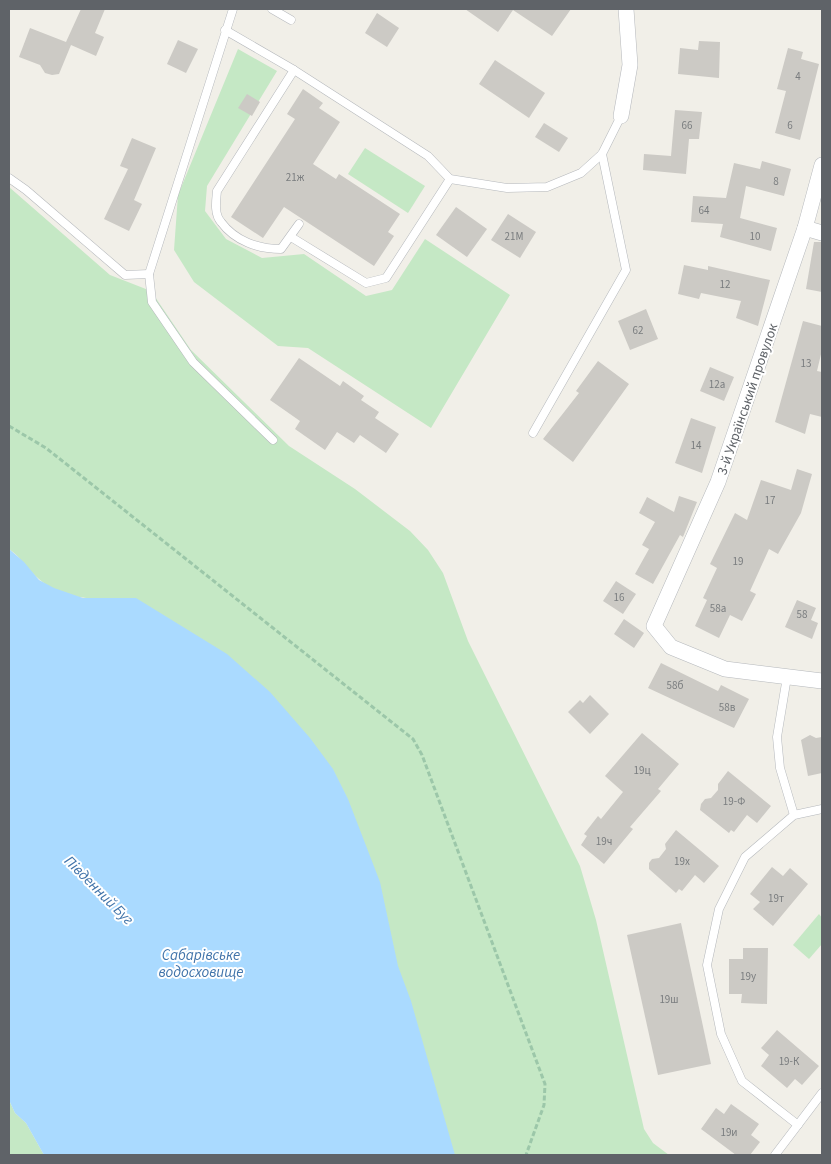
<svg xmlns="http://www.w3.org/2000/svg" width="831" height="1164" font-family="'Source Sans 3',sans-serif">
<rect width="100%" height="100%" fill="#f1efe8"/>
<g fill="#c5e8c5">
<path d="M 238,49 L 277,71 L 207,186 L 205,211 L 226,239 L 262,258 L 304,254 L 366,296 L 392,290 L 425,239 L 510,295 L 431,428 L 308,348 L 278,346 L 194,282 L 174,250 L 178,195 Z"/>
<path d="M 365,148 L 425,186 L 408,213 L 348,174 Z"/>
<path d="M 9,187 L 110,275 L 151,291 L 191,350 L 289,446 L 355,489 L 410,531 L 428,550 L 443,573 L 468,641 L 580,866 L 596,920 L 644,1129 L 653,1143 L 669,1155 L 404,1155 L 105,599 C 83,599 56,595 39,579 C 28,570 21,557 9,549 Z"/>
<path d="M 819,914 L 822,918 L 822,944 L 809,959 L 793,945 Z"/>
<path d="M 9,1100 L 15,1113 L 26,1123 L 44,1155 L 9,1155 Z"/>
</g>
<path fill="#aadaff" d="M 9,549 L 24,562 L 39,580 L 54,588 L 83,598 L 136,598 L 227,654 L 270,692 L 310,738 L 333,769 L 348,799 L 380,882 L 398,966 L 411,1001 L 455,1155 L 44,1155 L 26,1123 L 15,1113 L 9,1100 Z"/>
<g fill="#cccac5">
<path d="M 81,9 L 105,9 L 95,33 L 104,37 L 96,56 L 71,45 L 59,74 L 52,75 L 45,73 L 40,65 L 19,57 L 30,28 L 66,42 Z"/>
<path d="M 465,9 L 571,9 L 552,36 L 513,10 L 498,32 Z"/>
<path d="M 377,13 L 399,28 L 387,47 L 365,33 Z"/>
<path d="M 178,40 L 198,49 L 186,73 L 167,64 Z"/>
<path d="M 699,41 L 720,42 L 719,78 L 678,74 L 680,48 L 698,50 Z"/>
<path d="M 788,48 L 803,52 L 801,59 L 819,64 L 800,140 L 775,133 L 786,91 L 777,89 Z"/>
<path d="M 495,60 L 545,93 L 529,118 L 479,84 Z"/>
<path d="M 303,89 L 323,103 L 319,108 L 340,122 L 313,164 L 336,179 L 339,174 L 400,214 L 388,232 L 394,236 L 374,266 L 284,207 L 263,238 L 231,217 L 295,119 L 287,114 Z"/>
<path d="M 247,94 L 260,102 L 252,116 L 238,108 Z"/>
<path d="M 675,110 L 702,112 L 699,139 L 689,139 L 686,174 L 643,170 L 644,154 L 671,156 Z"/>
<path d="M 544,123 L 568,138 L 559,152 L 535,137 Z"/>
<path d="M 132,138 L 156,148 L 134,200 L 142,204 L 129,231 L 104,219 L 128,169 L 120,166 Z"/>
<path d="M 762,161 L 791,169 L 784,196 L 746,186 L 740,218 L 777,228 L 771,251 L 720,237 L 723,224 L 691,222 L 693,196 L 726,198 L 734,163 L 760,169 Z"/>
<path d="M 456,207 L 487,229 L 467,257 L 436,235 Z"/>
<path d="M 508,214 L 536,232 L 520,258 L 491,240 Z"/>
<path d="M 814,242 L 822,242 L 822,292 L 806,289 Z"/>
<path d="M 684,265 L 708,270 L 708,266 L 770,280 L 758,326 L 736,318 L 741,301 L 701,293 L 699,299 L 678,294 Z"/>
<path d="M 646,309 L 658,339 L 630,350 L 618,321 Z"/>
<path d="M 803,321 L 822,326 L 822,350 L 817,371 L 822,372 L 822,417 L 810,414 L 805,434 L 775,422 Z"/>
<path d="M 299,358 L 340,386 L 343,381 L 364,396 L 361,400 L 379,412 L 375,418 L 399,434 L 386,453 L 360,435 L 354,443 L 337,432 L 325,450 L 295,429 L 300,421 L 270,400 Z"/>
<path d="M 598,361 L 629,384 L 573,462 L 543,439 L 579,393 L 576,391 Z"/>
<path d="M 710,367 L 734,377 L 724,401 L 700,391 Z"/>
<path d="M 691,418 L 716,427 L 702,473 L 675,463 Z"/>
<path d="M 797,469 L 812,474 L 801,513 L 778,554 L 769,549 L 750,591 L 756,594 L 742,621 L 730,615 L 719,638 L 695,626 L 707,600 L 703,598 L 717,568 L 710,564 L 735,513 L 747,520 L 761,480 L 791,490 Z"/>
<path d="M 679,496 L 697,502 L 683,537 L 680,535 L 653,584 L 635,574 L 649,549 L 642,545 L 655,522 L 639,513 L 647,497 L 674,512 Z"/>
<path d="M 616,581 L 636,594 L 623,614 L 603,601 Z"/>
<path d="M 797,600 L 816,608 L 811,620 L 818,623 L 812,639 L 785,627 Z"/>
<path d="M 624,619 L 644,633 L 634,648 L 614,634 Z"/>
<path d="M 661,663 L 718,691 L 721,685 L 749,699 L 734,728 L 648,688 Z"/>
<path d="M 590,695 L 609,714 L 590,734 L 568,712 L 580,700 L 583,703 Z"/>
<path d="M 642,733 L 679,764 L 658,789 L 661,791 L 630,827 L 633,829 L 604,864 L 581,845 L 587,836 L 584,834 L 598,816 L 601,819 L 623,792 L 605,776 Z"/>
<path d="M 810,735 L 816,738 L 822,737 L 822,773 L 808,776 L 801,740 Z"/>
<path d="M 728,771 L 771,806 L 757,823 L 747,815 L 734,832 L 731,830 L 729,833 L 700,810 L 701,804 L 705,799 L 711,798 L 718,790 L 718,784 Z"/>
<path d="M 676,830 L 719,866 L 704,883 L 695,875 L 682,891 L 679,889 L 676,893 L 649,869 L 649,863 L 652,859 L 659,858 L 666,849 L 665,844 Z"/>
<path d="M 772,867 L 783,876 L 790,868 L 808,884 L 773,926 L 753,909 L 760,902 L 750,894 Z"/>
<path d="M 681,923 L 711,1064 L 658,1075 L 627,935 Z"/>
<path d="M 743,948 L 768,948 L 767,1004 L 741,1003 L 742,994 L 729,994 L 729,959 L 743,959 Z"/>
<path d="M 777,1030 L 819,1066 L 802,1085 L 795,1079 L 787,1088 L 761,1066 L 769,1055 L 761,1048 Z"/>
<path d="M 731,1104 L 759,1124 L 751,1135 L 760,1142 L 750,1155 L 736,1155 L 701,1129 L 716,1108 L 724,1114 Z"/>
</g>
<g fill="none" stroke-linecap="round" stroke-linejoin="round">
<g stroke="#b5b8bc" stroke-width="9">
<g id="service">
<path d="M 233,9 L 149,274 L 152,302 L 193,362 L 273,440"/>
<path d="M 272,9 L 291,20"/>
<path d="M 225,30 L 294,70 L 428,156 L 450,179 L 507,188 L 547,187 L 581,173 L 602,154 L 621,116"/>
<path d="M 294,70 L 217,191 C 216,201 214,214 221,222 C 235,241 258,249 281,249 L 299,224"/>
<path d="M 9,178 L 26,190 L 125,275 L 149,274"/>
<path d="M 291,237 L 366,283 L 386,278 L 450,179"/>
<path d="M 533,433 L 626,270 L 602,154"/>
<path d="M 787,677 L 777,737 L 780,768 L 794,815"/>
<path d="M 798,1125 L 742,1081 L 721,1034 L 707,965 L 719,909 L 745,857 L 794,815 L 822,809"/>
<path d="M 775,1155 L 822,1093"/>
</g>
</g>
<g stroke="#b5b8bc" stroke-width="16">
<g id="minor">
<path d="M 621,116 L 630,65 L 626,9"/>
<path d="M 822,165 L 805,228 L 718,482 L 654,626 L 671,647 L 725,669 L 822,681"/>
<path d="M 805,228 L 822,233"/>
</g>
</g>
<path stroke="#9cc7a9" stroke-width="3" stroke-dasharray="5 2.5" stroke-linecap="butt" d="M 9,426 L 46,448 L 413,739 L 422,755 L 545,1084 L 544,1105 L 526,1155"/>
<use href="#service" stroke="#fff" stroke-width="8"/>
<use href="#minor" stroke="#fff" stroke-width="15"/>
</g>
<g text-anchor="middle" stroke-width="4" stroke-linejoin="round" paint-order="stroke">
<g font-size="11" fill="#7a7d7f">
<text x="798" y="80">4</text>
<text x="687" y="129">66</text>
<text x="790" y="129">6</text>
<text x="295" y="181">21ж</text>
<text x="776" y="185">8</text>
<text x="704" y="214">64</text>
<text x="514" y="240">21М</text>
<text x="755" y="240">10</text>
<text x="725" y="288">12</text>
<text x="638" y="334">62</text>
<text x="806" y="367">13</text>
<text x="717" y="388">12а</text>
<text x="696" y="449">14</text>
<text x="770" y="504">17</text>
<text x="738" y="565">19</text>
<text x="619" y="601">16</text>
<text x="718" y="612">58а</text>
<text x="802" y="618">58</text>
<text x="675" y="689">58б</text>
<text x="727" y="711">58в</text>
<text x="642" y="774">19ц</text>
<text x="734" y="805">19-Ф</text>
<text x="604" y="845">19ч</text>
<text x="682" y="865">19х</text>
<text x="776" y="902">19т</text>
<text x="748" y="980">19у</text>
<text x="669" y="1003">19ш</text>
<text x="789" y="1065">19-К</text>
<text x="729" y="1136">19и</text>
</g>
<g font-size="14" fill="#5f6368" stroke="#fff">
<text transform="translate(747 399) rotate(-71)" y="5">3-й Український провулок</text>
</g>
<g font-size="15" font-style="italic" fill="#4174aa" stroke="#fff">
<text transform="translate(99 890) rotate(45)" y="5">Південний Буг</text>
<text x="201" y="960">Сабарівське<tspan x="201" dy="17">водосховище</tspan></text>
</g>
</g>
<rect width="831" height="1164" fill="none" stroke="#5f6368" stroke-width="20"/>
</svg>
